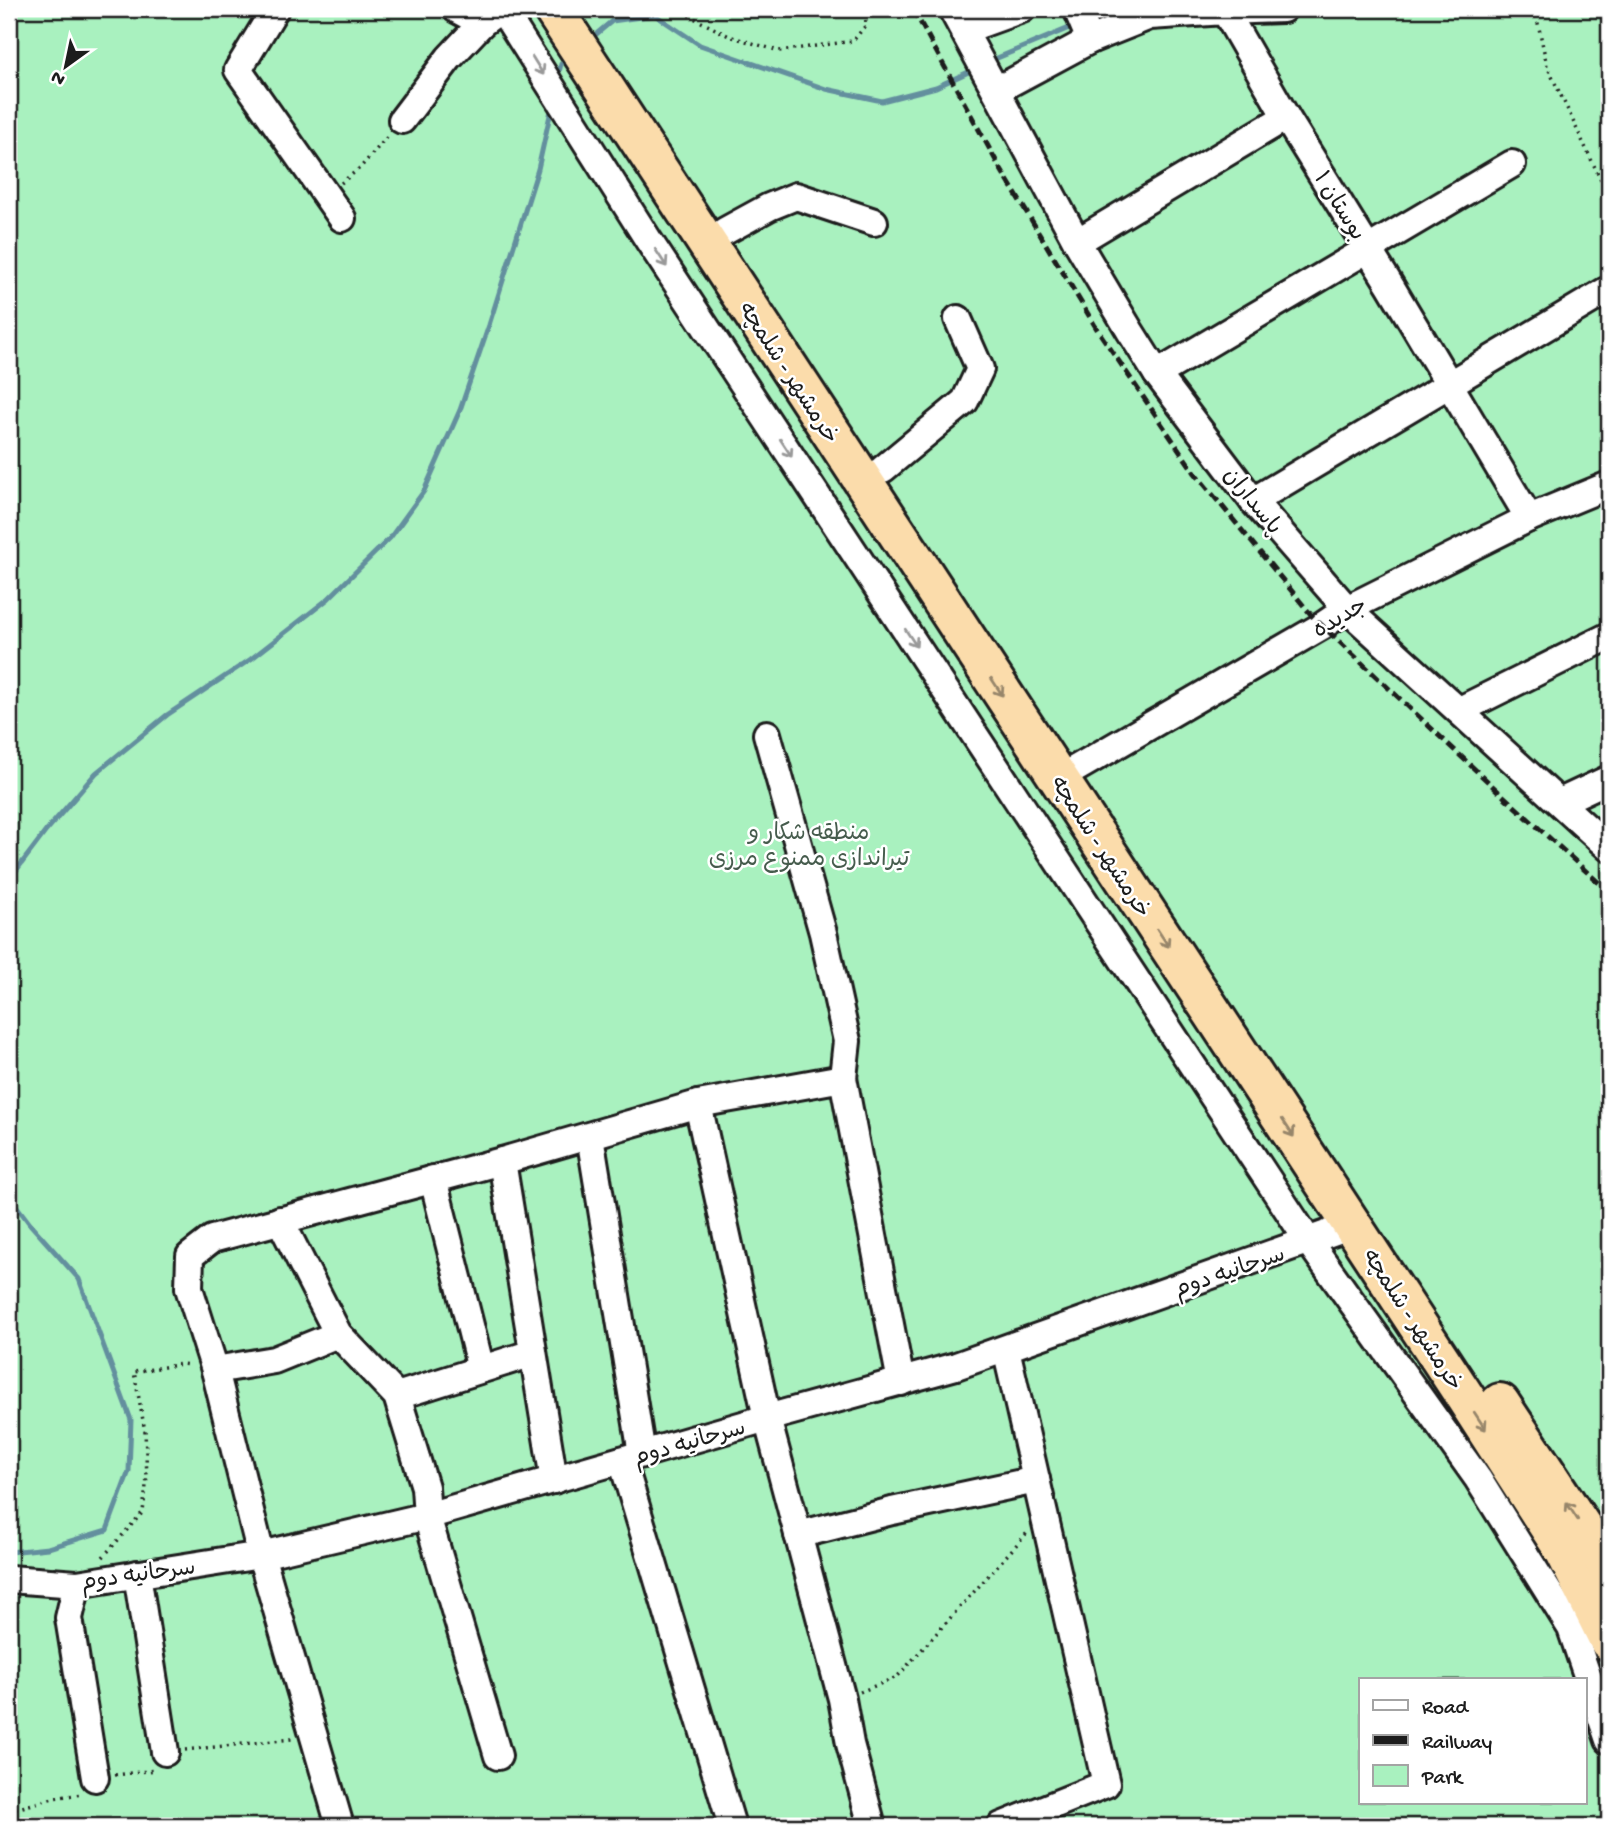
<svg xmlns="http://www.w3.org/2000/svg" width="1618" height="1835" font-family="'Gochi Hand','Playpen Sans Arabic',sans-serif">
<rect width="100%" height="100%" fill="#f7efe7"/>
<filter id="ink" filterUnits="userSpaceOnUse"><feTurbulence type="fractalNoise" baseFrequency=".0143" numOctaves="2"/><feDisplacementMap in="SourceGraphic" scale="14" xChannelSelector="R" yChannelSelector="G"/><feConvolveMatrix kernelMatrix="1 2 1 2 8 2 1 2 1" color-interpolation-filters="sRGB"/></filter>
<g filter="url(#ink)">
<path fill="#a9f1bf" stroke="#62866e" stroke-width="2" fill-rule="evenodd" d="M 9,9 L 1609,9 L 1609,1826 L 9,1826 ZM 1361,1679 L 1585,1679 L 1585,1802 L 1361,1802 Z"/>
<g fill="none" stroke-linecap="round" stroke-linejoin="round">
<g stroke="#638f9e" stroke-width="5">
<path d="M 1090,19 L 1116,9"/>
<path d="M 588,41 L 612,21 L 655,15 L 700,45 L 826,89 L 882,101 L 936,87 L 975,69"/>
<path d="M 990,61 L 1074,26"/>
<path d="M 557,80 L 561,64 L 567,58"/>
<path d="M 9,880 L 46,831 L 96,773 L 167,715 L 251,659 L 328,599 L 390,538 L 424,491 L 460,410 L 489,325 L 538,169 L 552,106"/>
<path d="M 9,1196 L 30,1224 L 79,1279 L 131,1420 L 129,1471 L 107,1530 L 48,1548 L 9,1552"/>
</g>
<g stroke="#1c1c1c" stroke-width="32">
<g id="minor">
<path d="M 275,9 L 238,70 L 342,218"/>
<path d="M 456,9 L 482,23 L 494,14"/>
<path d="M 502,9 L 649,241 L 1309,1242 L 1478,1479 L 1571,1628 L 1609,1740"/>
<path d="M 952,9 L 1077,242 L 1130,331 L 1157,374 L 1253,501 L 1347,609 L 1609,848"/>
<path d="M 1225,11 L 1283,9"/>
<path d="M 964,30 L 1022,9"/>
<path d="M 1090,40 L 1150,16 L 1225,11 L 1286,117 L 1390,285 L 1529,518"/>
<path d="M 997,90 L 1090,40 L 1077,9"/>
<path d="M 402,120 L 449,58 L 482,23"/>
<path d="M 725,231 L 769,207 L 796,196 L 874,222"/>
<path d="M 1077,242 L 1286,117"/>
<path d="M 1157,374 L 1512,164"/>
<path d="M 883,469 L 965,401 L 980,369 L 958,319"/>
<path d="M 1253,501 L 1606,291"/>
<path d="M 1460,710 L 1609,636"/>
<path d="M 767,734 L 823,933 L 847,1041 L 843,1078"/>
<path d="M 1058,779 L 1322,626 L 1347,609 L 1529,518 L 1609,485"/>
<path d="M 1560,802 L 1609,779"/>
<path d="M 698,1104 L 767,1418 L 842,1699 L 850,1744 L 872,1826"/>
<path d="M 590,1136 L 642,1454"/>
<path d="M 502,1161 L 554,1480"/>
<path d="M 433,1179 L 481,1369"/>
<path d="M 280,1220 L 338,1334 L 397,1396 L 425,1487 L 427,1516 L 498,1756"/>
<path d="M 215,1370 L 274,1360 L 338,1334"/>
<path d="M 397,1396 L 533,1353"/>
<path d="M 622,1460 L 732,1826"/>
<path d="M 798,1535 L 892,1511 L 1036,1480"/>
<path d="M 137,1574 L 165,1752"/>
<path d="M 9,1579 L 77,1584 L 261,1555 L 427,1516 L 767,1418 L 956,1366 L 1352,1225"/>
<path d="M 77,1584 L 69,1618 L 95,1778"/>
<path d="M 340,1826 L 261,1555 L 215,1370 L 189,1288 L 190,1256 L 212,1239 L 502,1161 L 698,1104 L 843,1078 L 901,1382"/>
<path d="M 1001,1826 L 1106,1784 L 1006,1349"/>
</g>
</g>
<g stroke="#1c1c1c" stroke-width="44">
<g id="highway">
<path d="M 553,9 L 1463,1394 L 1565,1552 L 1609,1641"/>
<path d="M 1500,1403 L 1609,1568"/>
</g>
</g>
<g stroke="#1c1c1c" stroke-width="3.5" stroke-dasharray="2 5" stroke-linecap="butt">
<path d="M 676,9 L 729,36 L 779,51 L 853,41 L 866,25 L 865,9"/>
<path d="M 1535,9 L 1547,66 L 1600,178 L 1609,192"/>
<path d="M 341,183 L 360,168 L 388,136"/>
<path d="M 103,1557 L 143,1512 L 147,1477 L 145,1431 L 134,1372 L 182,1364 L 190,1365"/>
<path d="M 860,1692 L 897,1677 L 1027,1533"/>
<path d="M 185,1750 L 292,1739"/>
<path d="M 115,1775 L 156,1770"/>
<path d="M 9,1811 L 53,1798 L 82,1794"/>
</g>
<use href="#minor" stroke="#fff" stroke-width="26"/>
<use href="#highway" stroke="#fbdcab" stroke-width="38"/>
<path stroke="#1c1c1c" stroke-width="5" stroke-dasharray="10 5" stroke-linecap="butt" d="M 913,9 L 1000,168 L 1097,329 L 1195,473 L 1313,617 L 1500,793 L 1609,892"/>
</g>
<defs><path id="oneway-shaft" d="M-6 0H5M1.5-3L5.5 0L1.5 3" fill="none" stroke-width="1.6" stroke-linecap="round" stroke-linejoin="round" transform="scale(1.75)"/></defs>
<g stroke="#999">
<use href="#oneway-shaft" transform="translate(538 66) rotate(58)"/>
<use href="#oneway-shaft" transform="translate(661 258) rotate(57)"/>
<use href="#oneway-shaft" transform="translate(786 448) rotate(57)"/>
<use href="#oneway-shaft" transform="translate(911 638) rotate(57)"/>
</g>
<g stroke="#97866b">
<use href="#oneway-shaft" transform="translate(997 687) rotate(57)"/>
<use href="#oneway-shaft" transform="translate(1163 938) rotate(57)"/>
<use href="#oneway-shaft" transform="translate(1288 1128) rotate(57)"/>
<use href="#oneway-shaft" transform="translate(1480 1421) rotate(57)"/>
<use href="#oneway-shaft" transform="translate(1572 1511) rotate(-123)"/>
</g>
</g>
<g text-anchor="middle" stroke-width="5" stroke-linejoin="round" paint-order="stroke">
<g font-size="23" fill="#1c1c1c" stroke="#fff">
<text transform="translate(1341 205) rotate(58)" y="8">بوستان ۱</text>
<text transform="translate(790 372) rotate(57)" y="8">خرمشهر - شلمچه</text>
<text transform="translate(1254 500) rotate(51)" y="8">پاسداران</text>
<text transform="translate(1339 616) rotate(-30)" y="8">جدیده</text>
<text transform="translate(1102 846) rotate(57)" y="8">خرمشهر - شلمچه</text>
<text transform="translate(1229 1270) rotate(-19)" y="8">سرحانیه دوم</text>
<text transform="translate(1414 1319) rotate(57)" y="8">خرمشهر - شلمچه</text>
<text transform="translate(689 1441) rotate(-16)" y="8">سرحانیه دوم</text>
<text transform="translate(138 1573) rotate(-8)" y="8">سرحانیه دوم</text>
</g>
<g font-size="23" fill="#465c4d" stroke="#fff">
<text x="809" y="839">منطقه شکار و<tspan x="809" dy="26">تیراندازی ممنوع مرزی</tspan></text>
</g>
</g>
<rect width="1618" height="1835" fill="none" stroke="#fff" stroke-width="35"/>
<rect x="18" y="18" width="1583" height="1800" fill="none" stroke="#1c1c1c" stroke-width="2.5" filter="url(#ink)"/>
<rect x="1359" y="1678" width="228" height="126" fill="#ffffff" stroke="#a4a4a4" stroke-width="2"/>
<rect x="1373" y="1700" width="35" height="10" fill="#ffffff" stroke="#a4a4a4" stroke-width="2"/>
<text x="1422" y="1713" font-size="21" fill="#1c1c1c">Road</text>
<rect x="1373" y="1735" width="35" height="10" fill="#1c1c1c" stroke="#a4a4a4" stroke-width="2"/>
<text x="1422" y="1748" font-size="21" fill="#1c1c1c">Railway</text>
<rect x="1373" y="1765" width="35" height="21" fill="#a9f1bf" stroke="#a4a4a4" stroke-width="2"/>
<text x="1422" y="1783" font-size="21" fill="#1c1c1c">Park</text>
<g transform="translate(66 66) rotate(213)" stroke="#ffffff" stroke-width="5" paint-order="stroke">
<path d="M0-5L12 26L0 18L-12 26Z" fill="#1c1c1c"/>
<text y="-10" font-size="19" font-weight="bold" text-anchor="middle" fill="#1c1c1c">N</text>
</g>
</svg>
